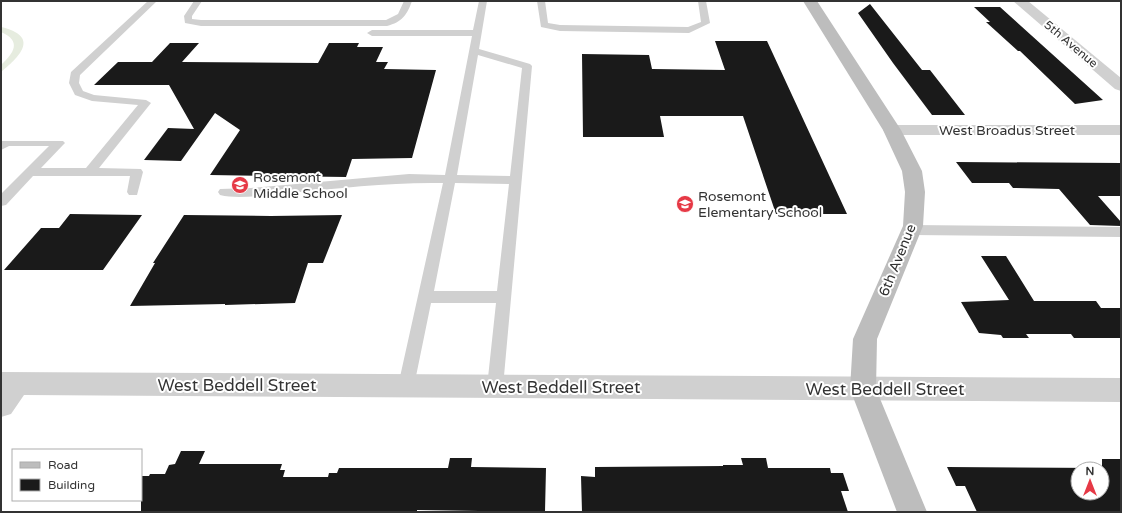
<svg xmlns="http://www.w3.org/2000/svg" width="1122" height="513" font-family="'Varela Round',sans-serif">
<rect width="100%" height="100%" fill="#fff"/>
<path fill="#e6ecdf" d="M 1,27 C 39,36 22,55 1,72 L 1,65 C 14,53 22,41 1,32 Z"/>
<g fill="#1a1a1a" fill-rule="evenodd">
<path d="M 870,4 L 922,70 L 930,70 L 965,115 L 932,115 L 893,63 L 858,13 Z"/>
<path d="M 974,7 L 1000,7 L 1103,100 L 1075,104 L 1020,51 L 1018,51 L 986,22 L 990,22 Z"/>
<path d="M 715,41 L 767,41 L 847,214 L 776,214 L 743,116 L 660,116 L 664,137 L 583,137 L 582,54 L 649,55 L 652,69 L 725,70 Z"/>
<path d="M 170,43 L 199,43 L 182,62 L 318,63 L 329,43 L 359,43 L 357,47 L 383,47 L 376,62 L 388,62 L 384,69 L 436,70 L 412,158 L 352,159 L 346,177 L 210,175 L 240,130 L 215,113 L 181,161 L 144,160 L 168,128 L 194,129 L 169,85 L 94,85 L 118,62 L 152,62 Z"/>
<path d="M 956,162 L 1121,163 L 1121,196 L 1098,196 L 1121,222 L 1121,226 L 1090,225 L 1059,189 L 1013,188 L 1009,183 L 972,183 Z"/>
<path d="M 70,214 L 142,215 L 103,270 L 4,270 L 41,228 L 59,228 Z"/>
<path d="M 184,215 L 271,216 L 342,215 L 323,263 L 308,263 L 295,303 L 225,305 L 225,304 L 130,306 L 155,263 L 153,263 Z"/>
<path d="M 981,256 L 1006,256 L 1034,301 L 1096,301 L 1101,308 L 1121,308 L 1121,338 L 1074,338 L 1071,334 L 1026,334 L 1029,338 L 1003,338 L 1001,335 L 979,333 L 961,302 L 1009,300 Z"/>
<path d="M 181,451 L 205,451 L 199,464 L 282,464 L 280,470 L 285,470 L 283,477 L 328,477 L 329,473 L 337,473 L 339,468 L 448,468 L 450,458 L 472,458 L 471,467 L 546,468 L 545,512 L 417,510 L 417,512 L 141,512 L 141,476 L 149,476 L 150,474 L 165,474 L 169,465 L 175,464 Z"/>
<path d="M 741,458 L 766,458 L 768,468 L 830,468 L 831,473 L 843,473 L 849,491 L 841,491 L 848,512 L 582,512 L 581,476 L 595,477 L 595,467 L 723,466 L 723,465 L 743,465 Z"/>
<path d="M 1102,459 L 1121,459 L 1121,512 L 977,512 L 965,486 L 956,486 L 947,467 L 1102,468 ZM 1078,469 L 1102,469 L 1102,493 L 1078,493 Z"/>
</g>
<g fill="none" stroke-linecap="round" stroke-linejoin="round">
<g fill="#d0d0d0" fill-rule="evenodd">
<path d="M 148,1 L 157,1 L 80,75 L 79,83 L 83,91 L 94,95 L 146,100 L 151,103 L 99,168 L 141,169 L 143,172 L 137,195 L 129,195 L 127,192 L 130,176 L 33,176 L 6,205 L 1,206 L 1,194 L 49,146 L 9,146 L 1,150 L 2,141 L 63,141 L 65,143 L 63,145 L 41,168 L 86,168 L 138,105 L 92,101 L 75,95 L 69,83 L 71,72 Z"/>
<path d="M 194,1 L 202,1 L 192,16 L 192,19 L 201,20 L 386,20 L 398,14 L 404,1 L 412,1 C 407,15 402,22 387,26 L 201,26 L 185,23 L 184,16 Z"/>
<path d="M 479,1 L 487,1 L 479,49 L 530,64 L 532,66 L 503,387 L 501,392 L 495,394 L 489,392 L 487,387 L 496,303 L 431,303 L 414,386 L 412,391 L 406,393 L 400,391 L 398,386 L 443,183 C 392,182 341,188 290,193 C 269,194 240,200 220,195 L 218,192 L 220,189 L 251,188 L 409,174 L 445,175 L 472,36 L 372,36 L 367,33 L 372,30 L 473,30 ZM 478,55 L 522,68 L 510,176 L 457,175 ZM 455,183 L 509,184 L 497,291 L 434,291 Z"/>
<path d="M 537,1 L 545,1 L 548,23 L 560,25 L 688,27 L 701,22 L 698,1 L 706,1 L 710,23 L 689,33 L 560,31 L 541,27 Z"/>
<path d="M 912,225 L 1121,227 L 1121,237 L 912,235 L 907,233 L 905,230 L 907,227 Z"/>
</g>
<g fill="#d0d0d0" fill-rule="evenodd">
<path d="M 1013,1 L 1028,1 L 1121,78 L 1121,91 L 1115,89 Z"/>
<path d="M 892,125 L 1121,125 L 1121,135 L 892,135 L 886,134 L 883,130 L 886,126 Z"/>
<path d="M 1,372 L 1121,378 L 1121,402 L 24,395 L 11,414 L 1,417 Z"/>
</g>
<path fill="#bdbdbd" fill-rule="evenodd" d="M 803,1 L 817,1 L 901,130 L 922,171 L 925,192 L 923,226 L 877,339 L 876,389 L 927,512 L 897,512 L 850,389 L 853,339 L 903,226 L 905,192 L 902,171 L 883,130 Z"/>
</g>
<defs>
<g id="school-disc" transform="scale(0.9)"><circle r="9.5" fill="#e63946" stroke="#fff"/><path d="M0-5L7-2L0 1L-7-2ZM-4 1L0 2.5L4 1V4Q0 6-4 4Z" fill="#fff"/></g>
</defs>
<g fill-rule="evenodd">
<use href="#school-disc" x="240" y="185"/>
<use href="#school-disc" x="685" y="204"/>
</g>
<g text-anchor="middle" stroke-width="4" stroke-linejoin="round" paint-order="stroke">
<g font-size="12" fill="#333" stroke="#fff">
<text transform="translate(1071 44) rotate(40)" y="4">5th Avenue</text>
</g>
<g font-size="14" fill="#333" stroke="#fff">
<text x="1007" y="135">West Broadus Street</text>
<text transform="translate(897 260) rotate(-68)" y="5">6th Avenue</text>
</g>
<g font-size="14" fill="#333" stroke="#fff" text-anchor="start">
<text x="253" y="182">Rosemont<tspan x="253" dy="16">Middle School</tspan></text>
<text x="698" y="201">Rosemont<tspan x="698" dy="16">Elementary School</tspan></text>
</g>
<g font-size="17" fill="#333" stroke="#fff">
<text x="237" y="391">West Beddell Street</text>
<text x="561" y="393">West Beddell Street</text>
<text x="885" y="395">West Beddell Street</text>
</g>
</g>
<rect width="1122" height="513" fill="none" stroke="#333333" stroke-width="4"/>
<rect x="12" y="449" width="130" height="52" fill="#ffffff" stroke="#adadad"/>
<rect x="20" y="462" width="20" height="6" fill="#bdbdbd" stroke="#adadad"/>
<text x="48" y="469" font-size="12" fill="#333333">Road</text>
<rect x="20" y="479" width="20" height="12" fill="#1a1a1a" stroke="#adadad"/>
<text x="48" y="489" font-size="12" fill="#333333">Building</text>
<g transform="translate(1090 481)"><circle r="19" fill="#ffffff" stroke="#adadad"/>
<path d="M0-3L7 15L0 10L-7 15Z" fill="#e63946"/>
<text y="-6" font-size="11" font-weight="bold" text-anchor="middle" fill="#333333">N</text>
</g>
</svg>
